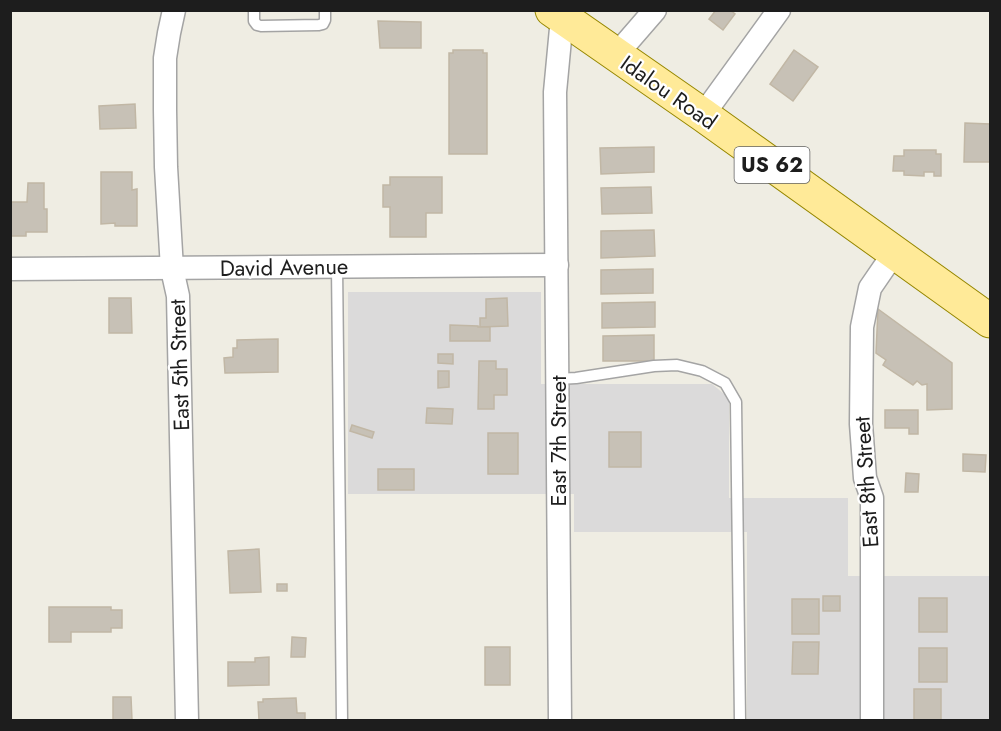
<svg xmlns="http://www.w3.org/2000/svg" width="1001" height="731" font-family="Jost,sans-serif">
<rect width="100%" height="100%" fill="#efede3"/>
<path fill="#dbdada" d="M 348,292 L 541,292 L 541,384 L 712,384 L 729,398 L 729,498 L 848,498 L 848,576 L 990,576 L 990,720 L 747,720 L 747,532 L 574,532 L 574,494 L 348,494 Z"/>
<g fill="#c7c1b6" stroke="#c1b7a5" stroke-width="1.5">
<path d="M 716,10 L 730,10 L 735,14 L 723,30 L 709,19 Z"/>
<path d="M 378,21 L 421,22 L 421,48 L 380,48 Z"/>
<path d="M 453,50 L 483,50 L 483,53 L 487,53 L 487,154 L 449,154 L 449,53 L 453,53 Z"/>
<path d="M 794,50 L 818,67 L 793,101 L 770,84 Z"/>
<path d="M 135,104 L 136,128 L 100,129 L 99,106 Z"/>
<path d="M 965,123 L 990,124 L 990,162 L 964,162 Z"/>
<path d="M 654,147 L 654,172 L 601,174 L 600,148 Z"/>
<path d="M 904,150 L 936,150 L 936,154 L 941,154 L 941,176 L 934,176 L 934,172 L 924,172 L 924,176 L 904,175 L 904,171 L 893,171 L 894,156 L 904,156 Z"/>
<path d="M 101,172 L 132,172 L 132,190 L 137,189 L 137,226 L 115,226 L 115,223 L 101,224 Z"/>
<path d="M 390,177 L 442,177 L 442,213 L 426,213 L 426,237 L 390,237 L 390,207 L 383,207 L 383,185 L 390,185 Z"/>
<path d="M 28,183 L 44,183 L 44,209 L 47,209 L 47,232 L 26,232 L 26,236 L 10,236 L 10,202 L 27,202 Z"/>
<path d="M 651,187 L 652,213 L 602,214 L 601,188 Z"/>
<path d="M 654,230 L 655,256 L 601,258 L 601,231 Z"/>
<path d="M 653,269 L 653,293 L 601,294 L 601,270 Z"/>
<path d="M 109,298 L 131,298 L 132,333 L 109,333 Z"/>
<path d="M 507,298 L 508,326 L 480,327 L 480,318 L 486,318 L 486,299 Z"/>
<path d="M 655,302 L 655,327 L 602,328 L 602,303 Z"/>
<path d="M 878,309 L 952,363 L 952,409 L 927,410 L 927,384 L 922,385 L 917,381 L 913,385 L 883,365 L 886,360 L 876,353 Z"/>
<path d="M 450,325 L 478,326 L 478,327 L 490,327 L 490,341 L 450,341 Z"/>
<path d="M 654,335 L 654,361 L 603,361 L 603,336 Z"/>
<path d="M 278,339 L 278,372 L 225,373 L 224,358 L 233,357 L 233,348 L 237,348 L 237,340 Z"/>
<path d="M 438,354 L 453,354 L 453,364 L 438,363 Z"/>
<path d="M 479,361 L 496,361 L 496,369 L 507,369 L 507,395 L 494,395 L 494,409 L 478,409 Z"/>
<path d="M 438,371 L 449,371 L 449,387 L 438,388 Z"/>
<path d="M 427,408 L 453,409 L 452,424 L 426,423 Z"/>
<path d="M 885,410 L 918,410 L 918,434 L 909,434 L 909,428 L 885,428 Z"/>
<path d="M 352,425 L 374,432 L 372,438 L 350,431 Z"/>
<rect x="609" y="432" width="32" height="35"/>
<rect x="488" y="433" width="30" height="41"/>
<path d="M 963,454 L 986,455 L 985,472 L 963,471 Z"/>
<rect x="378" y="469" width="36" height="21"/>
<path d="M 906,473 L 919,474 L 918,492 L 905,492 Z"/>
<path d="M 259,549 L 261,592 L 230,593 L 228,551 Z"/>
<rect x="277" y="584" width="10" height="7"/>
<rect x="823" y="596" width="17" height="15"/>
<rect x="919" y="598" width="28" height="34"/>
<rect x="792" y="599" width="27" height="35"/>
<path d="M 49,607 L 111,607 L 111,610 L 122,610 L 122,628 L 111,628 L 111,632 L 71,632 L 71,642 L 49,642 Z"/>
<path d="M 292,637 L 306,638 L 305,657 L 291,657 Z"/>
<path d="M 793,642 L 819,642 L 818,674 L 792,674 Z"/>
<rect x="485" y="647" width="25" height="38"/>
<rect x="919" y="648" width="28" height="34"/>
<path d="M 269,657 L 269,685 L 228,686 L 228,662 L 255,662 L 255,658 Z"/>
<rect x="914" y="689" width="27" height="31"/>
<path d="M 113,697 L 131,697 L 132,720 L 113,720 Z"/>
<path d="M 296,698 L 297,713 L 305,713 L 305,720 L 259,720 L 258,702 L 263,702 L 263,699 Z"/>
</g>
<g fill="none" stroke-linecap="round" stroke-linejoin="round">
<g stroke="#a4a4a4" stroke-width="13">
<g id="lane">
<path d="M 254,10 L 254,21 L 257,25 L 261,26 L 319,25 L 323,24 L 325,20 L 325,10"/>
<path d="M 337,266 L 342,720"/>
<path d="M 557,379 L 576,378 L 654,366 L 677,365 L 702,371 L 725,383 L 736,402 L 740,720"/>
</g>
</g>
<g stroke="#a4a4a4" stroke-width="25">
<g id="street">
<path d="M 174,10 L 169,33 L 165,58 L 165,110 L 166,167 L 172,269 L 178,296 L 187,720"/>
<path d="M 616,55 L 655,10"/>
<path d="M 703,115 L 779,10"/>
<path d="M 10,269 C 193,269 375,265 557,265"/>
<path d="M 560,720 L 555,92 L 562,18"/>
<path d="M 872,720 L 872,498 L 865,478 L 861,424 L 862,327 L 870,288 L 894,253"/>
</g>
</g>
<g stroke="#968700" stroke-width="35">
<path id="primary" d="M 552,10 L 703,115 L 990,321"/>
</g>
<use href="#lane" stroke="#fff" stroke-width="10"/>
<use href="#street" stroke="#fff" stroke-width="22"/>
<use href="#primary" stroke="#ffea98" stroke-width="33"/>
</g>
<g text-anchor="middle" stroke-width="4.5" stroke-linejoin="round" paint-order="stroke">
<rect fill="#fff" stroke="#616161" stroke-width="1.5" x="734.5" y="147" width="75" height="36" rx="4.5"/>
<g font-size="21" font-weight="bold" fill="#1d1d1d">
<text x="772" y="172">US 62</text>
</g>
<g font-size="22" fill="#1d1d1d" stroke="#fff">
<text transform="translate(669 92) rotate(35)" y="8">Idalou Road</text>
<text transform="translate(284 267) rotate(-1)" y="8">David Avenue</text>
<text transform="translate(179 365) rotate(-92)" y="8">East 5th Street</text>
<text transform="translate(558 441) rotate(-90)" y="8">East 7th Street</text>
<text transform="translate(866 482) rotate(-94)" y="8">East 8th Street</text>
</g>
</g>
<rect width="1001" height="731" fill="none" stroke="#1d1d1d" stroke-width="24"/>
</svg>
